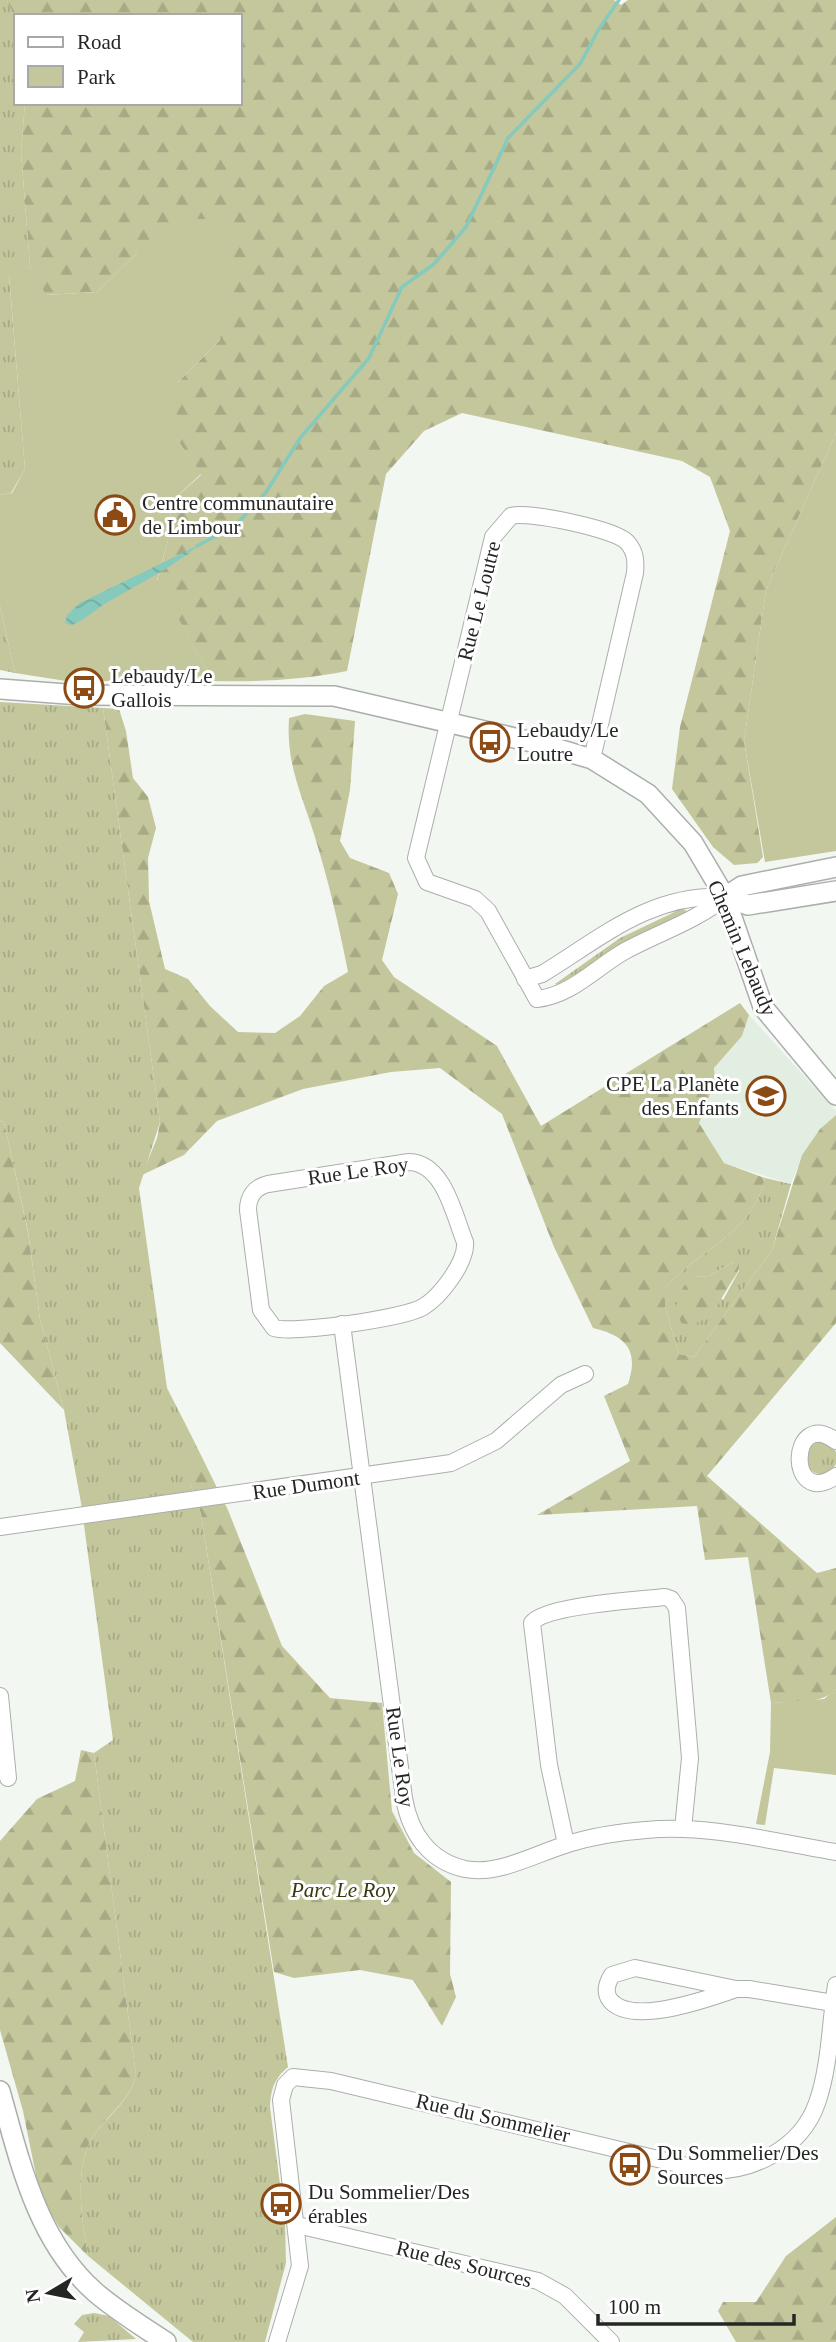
<svg xmlns="http://www.w3.org/2000/svg" width="836" height="2342" font-family="'Times New Roman',serif">
<defs>
<pattern id="grass-tufts" width="24" height="20" patternUnits="userSpaceOnUse" patternTransform="scale(1.75)"><rect width="24" height="20" fill="#c4c69c"/><path d="M3 7l-1-3M5 7V3M7 7l1-3M15 17l-1-3M17 17v-4M19 17l1-3" fill="none" stroke="#a8aa86"/></pattern>
<pattern id="forest-firs" width="22" height="20" patternUnits="userSpaceOnUse" patternTransform="scale(1.75)"><rect width="22" height="20" fill="#c4c69c"/><path d="M5 1l3.5 6h-7zM16 11l3.5 6h-7z" fill="#a8aa86"/></pattern>
<pattern id="water-waves" width="16" height="10" patternUnits="userSpaceOnUse" patternTransform="scale(1.75)"><rect width="16" height="10" fill="#85cabd"/><path d="M0 5q4-4 8 0t8 0" fill="none" stroke="#73ada2"/></pattern>
</defs>
<rect width="100%" height="100%" fill="#f2f7f2"/>
<path fill="#e3eee3" d="M 749,1015 L 836,1111 L 836,1115 L 820,1129 L 802,1155 L 791,1184 L 724,1163 L 699,1123 L 715,1081 L 714,1068 L 742,1036 Z"/>
<g fill="url(#grass-tufts)" fill-rule="evenodd">
<path d="M 0,0 L 7,0 L 16,21 L 16,103 L 25,103 L 21,152 L 30,266 L 9,276 L 25,469 L 11,493 L 0,495 Z"/>
<path d="M 0,606 L 15,673 L 0,670 Z"/>
<path d="M 0,702 L 103,708 L 160,1122 L 139,1188 L 167,1388 L 190,1433 L 190,1483 L 201,1514 L 288,2067 C 274,2079 271,2089 270,2107 L 285,2223 L 286,2263 L 265,2342 L 193,2342 L 88,2256 C 82,2220 72,2163 96,2132 C 112,2112 130,2100 136,2075 L 94,1753 L 113,1740 L 81,1503 L 64,1410 L 40,1319 L 28,1231 L 4,1122 L 0,1121 Z"/>
<path d="M 681,909 L 686,910 L 685,914 L 627,942 L 558,985 L 555,984 L 620,938 Z"/>
<path d="M 765,1178 L 791,1184 L 772,1250 L 694,1357 L 679,1354 L 665,1307 L 665,1288 C 701,1247 752,1235 765,1178 ZM 733,1262 L 739,1271 L 723,1300 L 695,1277 L 709,1276 Z"/>
<circle cx="821" cy="1458" r="16"/>
<path d="M 94,2313 L 109,2316 L 136,2339 L 78,2342 L 84,2332 L 74,2324 L 82,2315 Z"/>
</g>
<g fill="url(#forest-firs)">
<path d="M 7,0 L 614,0 L 621,5 L 628,0 L 836,0 L 836,433 L 766,590 L 744,741 L 763,857 L 757,863 L 734,865 L 713,847 L 672,789 L 680,727 L 730,531 L 710,477 L 682,461 L 462,413 L 424,431 L 386,474 L 347,671 C 302,680 259,682 213,681 L 157,581 L 168,540 L 172,501 L 201,475 L 177,439 L 177,383 L 220,340 L 138,252 L 97,292 L 45,295 L 30,266 L 21,152 L 25,103 L 240,103 L 240,16 L 16,16 L 16,21 Z"/>
<path d="M 103,708 L 119,709 L 126,731 L 133,778 L 148,797 L 156,828 L 148,858 L 149,901 L 165,969 L 188,979 L 210,1006 L 238,1032 L 275,1033 L 300,1016 L 324,986 L 348,972 C 339,925 328,879 314,834 C 301,792 286,764 289,718 L 305,714 L 355,721 L 350,790 L 340,841 L 350,858 L 389,873 L 398,894 L 382,960 L 394,977 L 497,1046 L 541,1126 L 740,1003 L 749,1015 L 742,1036 L 714,1068 L 715,1081 L 699,1123 L 724,1163 L 765,1178 C 752,1235 701,1247 665,1288 L 665,1307 L 679,1354 L 694,1357 L 772,1250 L 802,1155 L 820,1129 L 836,1115 L 836,1323 L 707,1476 L 817,1573 L 836,1568 L 836,1689 C 823,1705 790,1701 771,1703 L 748,1557 L 705,1560 L 697,1506 L 537,1515 L 630,1461 L 604,1396 L 628,1384 C 639,1351 627,1336 593,1328 L 554,1247 L 502,1114 L 440,1068 L 391,1072 L 303,1089 L 217,1121 L 184,1155 L 142,1175 L 157,1138 L 160,1122 Z"/>
<path d="M 0,1121 L 4,1122 L 28,1232 L 40,1319 L 64,1410 L 0,1343 Z"/>
<path d="M 733,1262 L 739,1264 C 739,1273 735,1276 730,1284 C 719,1302 708,1329 681,1323 L 676,1306 L 683,1287 L 695,1277 L 709,1276 Z"/>
<path d="M 190,1433 L 228,1510 L 282,1646 L 330,1698 L 382,1703 L 392,1811 L 414,1853 L 451,1882 L 450,1974 L 456,1997 L 442,2026 L 413,1980 L 360,1970 L 294,1978 L 274,1972 L 201,1514 L 190,1483 Z"/>
<path d="M 81,1750 L 94,1753 L 136,2075 C 130,2100 111,2112 96,2132 C 72,2163 82,2220 88,2256 L 59,2227 L 40,2195 L 23,2111 L 0,2030 L 0,1841 L 37,1799 L 75,1781 Z"/>
<path d="M 836,2217 L 836,2342 L 736,2342 L 718,2311 L 723,2302 L 756,2302 L 786,2256 Z"/>
</g>
<g fill="#c4c69c">
<path d="M 189,219 L 227,219 L 233,277 L 220,340 L 177,383 L 177,439 L 201,474 L 172,501 L 168,540 L 157,580 L 213,681 L 66,681 L 15,673 L 0,606 L 0,495 L 12,493 L 25,469 L 9,275 L 30,266 L 46,295 L 97,292 L 138,252 Z"/>
<path d="M 836,433 L 836,851 L 765,862 L 744,741 L 766,590 Z"/>
<path d="M 836,1689 L 836,1775 L 774,1768 L 765,1825 L 756,1824 L 770,1752 L 771,1703 L 824,1699 Z"/>
</g>
<path fill="url(#water-waves)" d="M 201,544 C 171,568 140,583 108,602 C 95,609 86,620 72,625 L 65,623 L 67,615 L 80,603 Z"/>
<g fill="none" stroke-linecap="round" stroke-linejoin="round">
<path stroke="#85cabd" stroke-width="3.5" d="M 197,546 L 236,525 L 266,492 L 301,437 L 369,358 L 402,287 L 434,264 L 466,227 L 508,138 L 580,64 L 599,29 L 619,0"/>
<g stroke="#abafab" stroke-width="18">
<g id="minor">
<path d="M 592,759 L 635,573 C 636,562 636,552 627,542 C 615,529 528,511 511,516 L 493,537 L 416,858 L 427,882 L 475,899 L 488,911 L 537,999 C 572,995 595,968 625,951 C 658,933 696,921 725,897"/>
<path d="M 525,979 L 542,974 C 601,938 651,893 725,897"/>
<path d="M 409,1162 C 444,1163 454,1215 465,1242 C 467,1262 440,1297 423,1307 C 405,1318 293,1334 274,1328 L 261,1310 L 248,1210 C 248,1196 255,1187 268,1184 Z"/>
<path d="M 342,1324 L 404,1798 C 410,1833 429,1861 465,1869 C 498,1876 537,1853 568,1844 C 593,1836 620,1832 646,1830 C 708,1824 775,1842 836,1852"/>
<path d="M 836,1441 C 789,1406 786,1510 836,1476"/>
<path d="M 0,1527 L 451,1463 L 496,1441 L 561,1385 L 585,1374"/>
<path d="M 0,1696 L 8,1778"/>
<path d="M 566,1844 L 549,1765 L 532,1623 C 545,1605 640,1600 665,1597 L 671,1599 L 677,1608 L 690,1758 L 683,1829"/>
<path d="M 736,1989 C 710,1998 631,2027 610,2000 C 604,1992 607,1983 612,1975 L 635,1968 L 736,1989 L 749,1989 L 833,2003"/>
<path d="M 297,2225 L 538,2281 L 565,2296 L 611,2342"/>
<path d="M 277,2342 L 300,2266 L 281,2100 L 285,2085 L 293,2077 L 331,2081 L 704,2170 C 750,2174 801,2149 817,2103 C 830,2066 830,2024 836,1985"/>
</g>
</g>
<g stroke="#abafab" stroke-width="22">
<g id="tertiary">
<path d="M 0,689 L 80,695 L 334,696 L 545,745 L 592,759 L 648,794 L 693,843 L 725,897 L 763,1007 L 836,1095"/>
<path d="M 725,897 L 742,886 L 836,867"/>
<path d="M 725,897 L 748,905 L 836,891"/>
<path d="M 0,2091 C 20,2162 37,2241 95,2292 C 117,2311 142,2326 166,2342"/>
</g>
</g>
<use href="#minor" stroke="#fff" stroke-width="16"/>
<use href="#tertiary" stroke="#fff" stroke-width="19"/>
</g>
<defs>
<g id="civic-ring" transform="scale(2.0125)"><circle r="9.5" fill="#fff" stroke="#8c4b15" stroke-width="1.5"/><path d="M-.6-6.5H3V-4.5H.6V-3L4-1V1h2V6H-6V1h2V-1L-.6-3ZM-1.2 2.5V6h2.4V2.5Z" fill="#8c4b15"/></g>
<g id="bus-ring" transform="scale(2.0125)"><circle r="9.5" fill="#fff" stroke="#8c4b15" stroke-width="1.5"/><path d="M-5-6H5V4H4V6H2V4H-2V6H-4V4H-5ZM-3.5-4V0h7V-4ZM-3.5 1.2v1.5H-2V1.2ZM2 1.2v1.5H3.5V1.2Z" fill="#8c4b15"/></g>
<g id="school-ring" transform="scale(2.0125)"><circle r="9.5" fill="#fff" stroke="#8c4b15" stroke-width="1.5"/><path d="M0-5L7-2L0 1L-7-2ZM-4 1L0 2.5L4 1V4Q0 6-4 4Z" fill="#8c4b15"/></g>
</defs>
<g fill-rule="evenodd">
<use href="#civic-ring" x="115" y="515"/>
<use href="#bus-ring" x="84" y="688"/>
<use href="#bus-ring" x="490" y="742"/>
<use href="#school-ring" x="766" y="1096"/>
<use href="#bus-ring" x="630" y="2165"/>
<use href="#bus-ring" x="281" y="2204"/>
</g>
<g text-anchor="middle" stroke-width="6" stroke-linejoin="round" paint-order="stroke">
<g font-size="21" fill="#242624" stroke="#fff" text-anchor="start">
<text x="142" y="510">Centre communautaire<tspan x="142" dy="24">de Limbour</tspan></text>
<text x="111" y="683">Lebaudy/Le<tspan x="111" dy="24">Gallois</tspan></text>
<text x="517" y="737">Lebaudy/Le<tspan x="517" dy="24">Loutre</tspan></text>
<text x="739" y="1091" text-anchor="end">CPE La Planète<tspan x="739" dy="24">des Enfants</tspan></text>
<text x="657" y="2160">Du Sommelier/Des<tspan x="657" dy="24">Sources</tspan></text>
<text x="308" y="2199">Du Sommelier/Des<tspan x="308" dy="24">érables</tspan></text>
</g>
<g font-size="21" fill="#242624" stroke="#fff">
<text transform="translate(479 601) rotate(-76)" y="7">Rue Le Loutre</text>
<text transform="translate(742 948) rotate(67)" y="7">Chemin Lebaudy</text>
<text transform="translate(358 1171) rotate(-8)" y="7">Rue Le Roy</text>
<text transform="translate(306 1485) rotate(-8)" y="7">Rue Dumont</text>
<text transform="translate(400 1757) rotate(82)" y="7">Rue Le Roy</text>
<text transform="translate(493 2118) rotate(13)" y="7">Rue du Sommelier</text>
<text transform="translate(464 2264) rotate(14)" y="7">Rue des Sources</text>
</g>
<g font-size="21" font-style="italic" fill="#37380d" stroke="#fff">
<text x="343" y="1897">Parc Le Roy</text>
</g>
</g>
<rect x="14" y="14" width="228" height="91" fill="#ffffff" stroke="#a7a8a7" stroke-width="2"/>
<rect x="28" y="37" width="35" height="10" fill="#ffffff" stroke="#a7a8a7" stroke-width="2"/>
<text x="77" y="49" font-size="21" fill="#242624">Road</text>
<rect x="28" y="66" width="35" height="21" fill="#c4c69c" stroke="#a7a8a7" stroke-width="2"/>
<text x="77" y="84" font-size="21" fill="#242624">Park</text>
<g transform="translate(49 2293) rotate(260)" stroke="#ffffff" stroke-width="5" paint-order="stroke">
<path d="M0-5L12 26L0 18L-12 26Z" fill="#242624"/>
<text y="-10" font-size="19" font-weight="bold" text-anchor="middle" fill="#242624">N</text>
</g>
<path d="M598 2314v10h196v-10" fill="none" stroke="#242624" stroke-width="3.5"/>
<text x="608" y="2314" font-size="21" fill="#242624" stroke="#ffffff" stroke-width="5" paint-order="stroke">100 m</text>
</svg>
